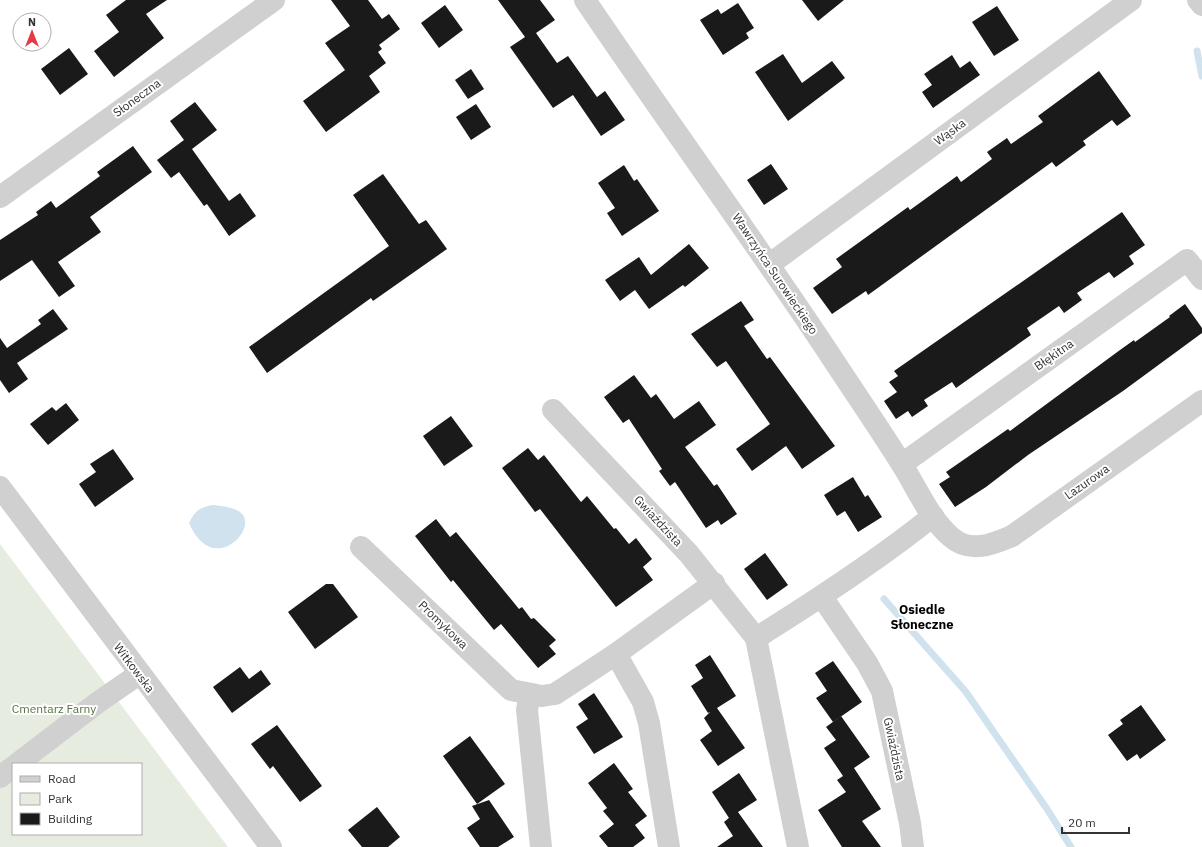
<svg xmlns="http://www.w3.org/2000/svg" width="1202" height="847" font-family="'IBM Plex Sans',sans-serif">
<rect width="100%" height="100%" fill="#fff"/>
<path fill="#e6ecdf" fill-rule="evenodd" d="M 0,544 L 228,847 L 0,847 ZM 13,764 L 141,764 L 141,834 L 13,834 Z"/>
<path fill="#cfe2ee" d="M 213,505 C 221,506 233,507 240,512 C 261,527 213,579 189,523 C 195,511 200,507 213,505 Z"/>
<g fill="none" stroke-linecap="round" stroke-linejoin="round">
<g stroke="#cfe2ee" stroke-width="7">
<path d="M 1197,51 L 1202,76"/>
<path d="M 884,599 L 966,692 L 1047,809 L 1071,847"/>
</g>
</g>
<g fill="#1a1a1a">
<path d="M 126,0 L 167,0 L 146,14 L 164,38 L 114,77 L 94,51 L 119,32 L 106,15 Z"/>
<path d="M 331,0 L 368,0 L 382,19 L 389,14 L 400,29 L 379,45 L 382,49 L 378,52 L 386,63 L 369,76 L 380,92 L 326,132 L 303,101 L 345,70 L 325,43 L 350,26 Z"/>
<path d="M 498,0 L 540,0 L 555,20 L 536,33 L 557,63 L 568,56 L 597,97 L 605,91 L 625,120 L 601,136 L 573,95 L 553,108 L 510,47 L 525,37 Z"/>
<path d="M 802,0 L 844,0 L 818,21 Z"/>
<path d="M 738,3 L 754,28 L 746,33 L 749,38 L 723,55 L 700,20 L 718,9 L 721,14 Z"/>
<path d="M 445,5 L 463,30 L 439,48 L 421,23 Z"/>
<path d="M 997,6 L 1019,40 L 994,56 L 972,22 Z"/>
<path d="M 69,48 L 88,74 L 60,95 L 41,69 Z"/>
<path d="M 783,54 L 802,83 L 832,61 L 845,78 L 788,121 L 755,72 Z"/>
<path d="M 952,55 L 960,68 L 970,61 L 980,75 L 933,108 L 922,92 L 932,85 L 924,74 Z"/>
<path d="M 471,69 L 484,89 L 468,99 L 455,80 Z"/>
<path d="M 1099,71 L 1131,116 L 1117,126 L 1112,120 L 1083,141 L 1086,145 L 1056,167 L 1052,162 L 868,295 L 866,291 L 832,314 L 813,288 L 842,267 L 836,259 L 908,207 L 910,210 L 957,176 L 961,182 L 992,159 L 987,152 L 1007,138 L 1011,144 L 1043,122 L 1038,116 Z"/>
<path d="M 195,102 L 217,130 L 192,149 L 229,201 L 240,193 L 256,216 L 229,236 L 207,204 L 204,206 L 179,172 L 171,178 L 157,160 L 184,140 L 170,121 Z"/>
<path d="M 476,104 L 491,127 L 471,140 L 456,117 Z"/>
<path d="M 133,146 L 152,172 L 90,217 L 101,232 L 58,262 L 75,286 L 59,297 L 32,260 L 0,281 L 0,240 L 38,215 L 36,212 L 51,201 L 56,208 L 100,176 L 97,172 Z"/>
<path d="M 771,164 L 788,189 L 764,205 L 747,180 Z"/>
<path d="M 624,165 L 634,181 L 637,179 L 659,211 L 622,236 L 607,213 L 615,208 L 598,183 Z"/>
<path d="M 383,174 L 419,224 L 426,220 L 447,249 L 373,301 L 371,298 L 267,373 L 249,347 L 389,246 L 353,195 Z"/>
<path d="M 1122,212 L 1145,245 L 1129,256 L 1134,264 L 1114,278 L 1109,272 L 1077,293 L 1082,300 L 1064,313 L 1059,306 L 1027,328 L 1031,335 L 956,388 L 952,382 L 924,400 L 928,406 L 912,417 L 908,411 L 896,419 L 884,401 L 897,392 L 889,382 L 898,376 L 894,371 Z"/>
<path d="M 689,244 L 709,268 L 685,287 L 683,285 L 649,309 L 635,290 L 620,301 L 605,280 L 639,257 L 651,275 Z"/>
<path d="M 741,301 L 754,320 L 744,326 L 767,359 L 770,357 L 835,446 L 802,469 L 786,446 L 752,471 L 736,449 L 770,424 L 726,361 L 717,367 L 691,334 Z"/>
<path d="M 1185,304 L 1202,328 L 1202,333 L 1123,391 L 1028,455 L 986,487 L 955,507 L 939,484 L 950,477 L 946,472 L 1008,429 L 1010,431 L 1120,350 L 1134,340 L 1135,342 L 1170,317 L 1169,316 Z"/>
<path d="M 53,309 L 68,329 L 17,363 L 28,379 L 9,393 L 0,380 L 0,338 L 7,348 L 41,324 L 38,320 Z"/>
<path d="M 634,375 L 651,398 L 656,394 L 674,419 L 699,401 L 716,425 L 685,447 L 714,486 L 717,484 L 737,514 L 721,525 L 718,520 L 706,528 L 675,482 L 670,486 L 659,471 L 662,469 L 629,419 L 623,423 L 604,397 Z"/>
<path d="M 66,403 L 79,420 L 48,445 L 30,424 L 52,407 L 56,411 Z"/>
<path d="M 451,416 L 473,446 L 444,466 L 423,436 Z"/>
<path d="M 528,448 L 538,460 L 544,455 L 581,502 L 587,496 L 614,529 L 616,528 L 629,544 L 636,538 L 652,559 L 643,567 L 653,580 L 616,607 L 540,509 L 535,512 L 502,468 Z"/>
<path d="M 113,449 L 134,479 L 95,507 L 79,484 L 96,472 L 90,464 Z"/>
<path d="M 853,477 L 865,497 L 868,495 L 882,517 L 858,532 L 845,511 L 837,516 L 824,495 Z"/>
<path d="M 436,519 L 450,537 L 456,532 L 519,609 L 522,607 L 531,619 L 534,618 L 556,640 L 549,646 L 556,654 L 538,668 L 501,624 L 494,630 L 453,580 L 451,582 L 415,536 Z"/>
<path d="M 765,553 L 788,585 L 767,600 L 744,569 Z"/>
<path d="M 326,584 L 333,584 L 358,617 L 315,649 L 288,612 Z"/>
<path d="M 710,655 L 736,696 L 717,708 L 745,748 L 718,766 L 700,740 L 712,731 L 704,718 L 710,712 L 708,713 L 691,686 L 703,678 L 695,665 Z"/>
<path d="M 833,661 L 862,702 L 833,722 L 816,698 L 827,691 L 815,673 Z"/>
<path d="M 240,667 L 249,679 L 261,670 L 271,684 L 232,713 L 213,687 Z"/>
<path d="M 594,693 L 623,737 L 594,754 L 576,727 L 588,719 L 578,704 Z"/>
<path d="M 1141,705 L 1166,740 L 1140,759 L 1137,754 L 1127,761 L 1108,735 L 1123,724 L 1120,720 Z"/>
<path d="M 841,716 L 870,757 L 854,768 L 881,809 L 862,821 L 881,847 L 842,847 L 818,810 L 846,792 L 837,780 L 843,776 L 824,748 L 836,740 L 826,727 Z"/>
<path d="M 277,725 L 322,786 L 300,802 L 273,766 L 270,769 L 251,744 Z"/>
<path d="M 470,736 L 505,784 L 477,804 L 443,756 Z"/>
<path d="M 614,763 L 633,789 L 628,792 L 647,816 L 635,825 L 645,838 L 633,847 L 608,847 L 599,836 L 614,824 L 603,811 L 607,808 L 588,783 Z"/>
<path d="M 739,773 L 757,800 L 738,812 L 763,847 L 717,847 L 733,836 L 724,822 L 730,817 L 729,818 L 712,792 Z"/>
<path d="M 489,800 L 514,837 L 498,847 L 480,847 L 467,828 L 480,819 L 472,806 Z"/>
<path d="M 377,807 L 400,837 L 388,847 L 362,847 L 348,830 Z"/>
</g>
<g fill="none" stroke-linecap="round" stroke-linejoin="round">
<g stroke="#d0d0d0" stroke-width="22">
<path d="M 585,0 C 666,120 752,237 832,358 C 855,393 879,428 901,463 C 917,488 929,518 951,537 C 970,554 993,544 1012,536 L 1202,401"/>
<path d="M 1198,0 L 1202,5"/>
<path d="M 0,197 L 274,0"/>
<path d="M 770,264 L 1131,0"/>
<path d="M 553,410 L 689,554 L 756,638 C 817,600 877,561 933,516"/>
<path d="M 902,464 L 1187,260 L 1202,279"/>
<path d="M 0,487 L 271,847"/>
<path d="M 361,547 L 511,690 L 542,696 L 555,694 L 616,654 L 714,583"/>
<path d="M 822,597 L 867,663 L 882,691 L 910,823 L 913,847"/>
<path d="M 756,638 L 798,847"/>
<path d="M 616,654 L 643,702 L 649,723 L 669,847"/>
<path d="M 530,694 L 527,710 L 541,847"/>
<path d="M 17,764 L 97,703 L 139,674"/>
<path d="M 0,777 L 13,767"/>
</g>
</g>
<g text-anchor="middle" stroke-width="4" stroke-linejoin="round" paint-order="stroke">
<g font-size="12" fill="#333" stroke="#fff">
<text transform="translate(137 98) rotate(-36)" y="4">Słoneczna</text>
<text transform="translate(950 132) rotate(-36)" y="4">Wąska</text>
<text transform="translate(775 274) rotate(56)" y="4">Wawrzyńca Surowieckiego</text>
<text transform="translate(1054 355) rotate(-35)" y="4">Błękitna</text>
<text transform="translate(1087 482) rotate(-35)" y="4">Lazurowa</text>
<text transform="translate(658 521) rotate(47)" y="4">Gwiaździsta</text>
<text transform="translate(443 625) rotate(44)" y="4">Promykowa</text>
<text transform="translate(134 668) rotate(53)" y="4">Witkowska</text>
<text transform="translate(894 749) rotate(78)" y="4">Gwiaździsta</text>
</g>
<g font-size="12" fill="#56703f" stroke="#fff">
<text x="54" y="713">Cmentarz Farny</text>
</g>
<g font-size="13" font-weight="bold" fill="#000" stroke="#fff">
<text x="922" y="614">Osiedle<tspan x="922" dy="15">Słoneczne</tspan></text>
</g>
</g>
<rect x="12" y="763" width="130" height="72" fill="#ffffff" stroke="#adadad"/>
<rect x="20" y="776" width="20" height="6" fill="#d0d0d0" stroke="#adadad"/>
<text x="48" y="783" font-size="12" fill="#333333">Road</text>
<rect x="20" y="793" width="20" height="12" fill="#e6ecdf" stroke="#adadad"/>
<text x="48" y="803" font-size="12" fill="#333333">Park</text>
<rect x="20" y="813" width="20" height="12" fill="#1a1a1a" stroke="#adadad"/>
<text x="48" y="823" font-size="12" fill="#333333">Building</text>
<g transform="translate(32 32)"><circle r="19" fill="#ffffff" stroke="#adadad"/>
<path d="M0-3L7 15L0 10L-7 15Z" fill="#e63946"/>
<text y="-6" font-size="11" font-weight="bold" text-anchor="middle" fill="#333333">N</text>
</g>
<path d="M1062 827v6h67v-6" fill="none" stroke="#333333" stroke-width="2"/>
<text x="1068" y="827" font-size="12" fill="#333333" stroke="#ffffff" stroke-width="3" paint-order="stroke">20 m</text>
</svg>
